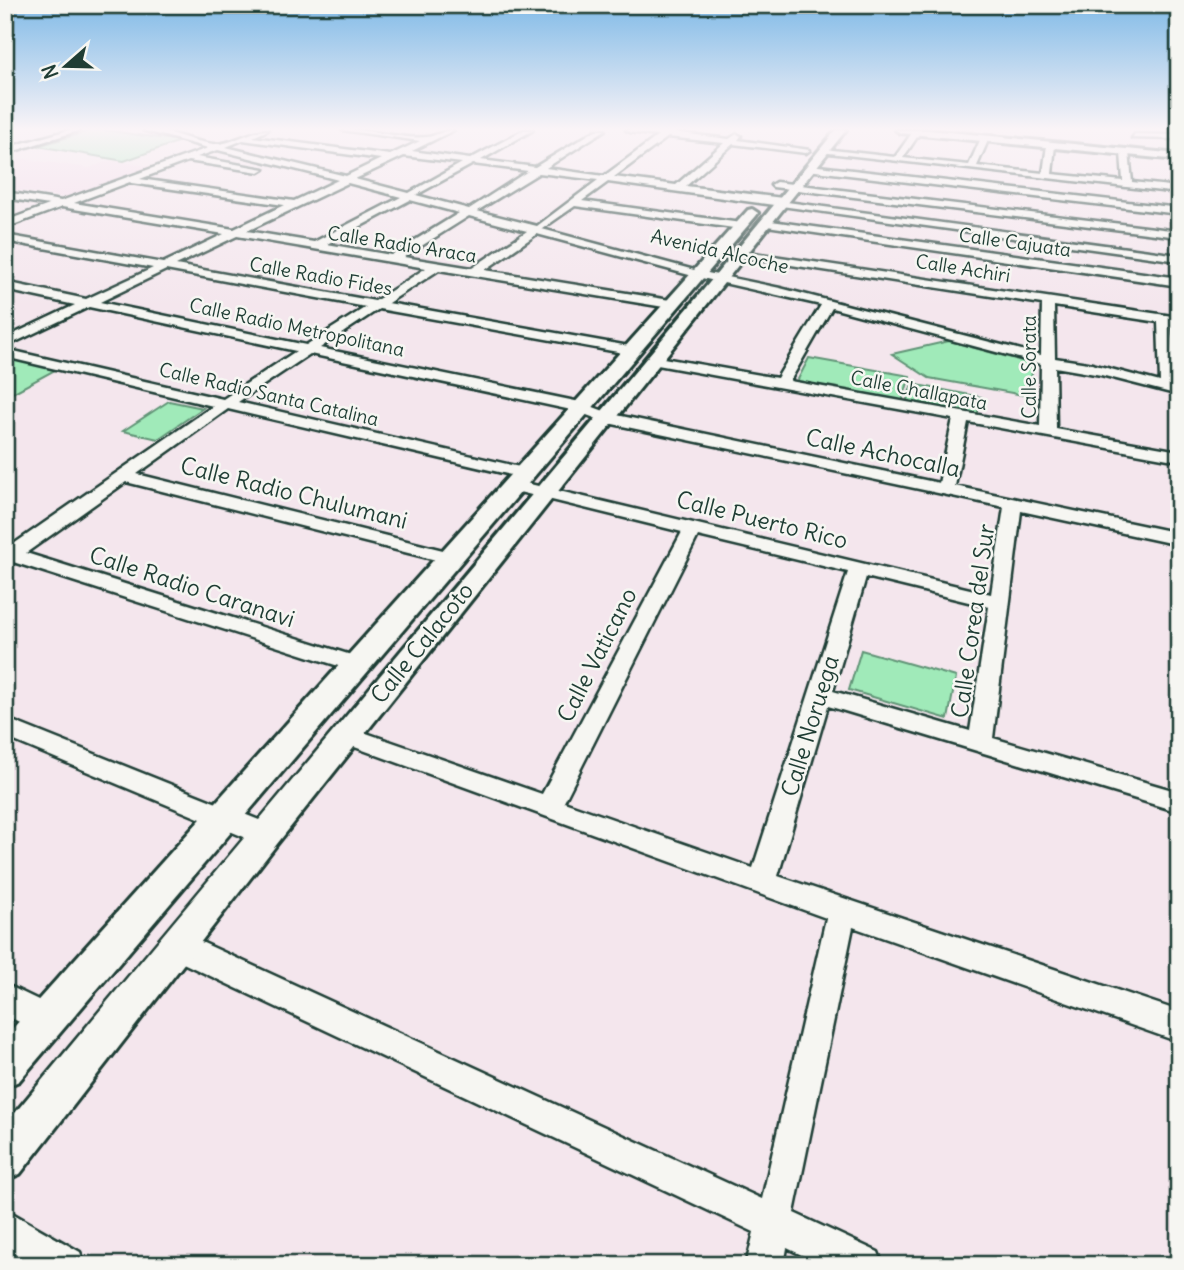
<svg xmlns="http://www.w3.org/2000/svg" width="1184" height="1270" font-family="Delius,sans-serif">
<rect width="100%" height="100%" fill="#f4e6ed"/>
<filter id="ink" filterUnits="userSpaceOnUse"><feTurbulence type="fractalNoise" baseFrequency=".0143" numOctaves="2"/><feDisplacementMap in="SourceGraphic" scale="14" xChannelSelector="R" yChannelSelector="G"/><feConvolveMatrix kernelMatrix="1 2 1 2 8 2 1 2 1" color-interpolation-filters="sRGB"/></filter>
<g filter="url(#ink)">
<path fill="#f3dbea" d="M 25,159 L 89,168 L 111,160 L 154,167 L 67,198 L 5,188 L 5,165 Z"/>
<g fill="#a0eab9" stroke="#609476" stroke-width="2">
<path d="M 92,130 L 105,130 L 180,141 L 124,161 L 38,146 Z"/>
<path d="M 949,341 L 1033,364 L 1029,396 L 929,378 L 892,354 Z"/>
<path d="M 5,357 L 57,369 L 5,397 Z"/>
<path d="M 809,358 L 910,376 L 902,402 L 796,383 Z"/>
<path d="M 912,384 L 981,397 L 977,417 L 906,403 Z"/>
<path d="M 169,401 L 203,408 L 158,439 L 123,431 Z"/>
<path d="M 861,650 L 956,677 L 948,719 L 849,690 Z"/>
</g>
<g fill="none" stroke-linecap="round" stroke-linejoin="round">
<g stroke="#1f3d34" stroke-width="5">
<g id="minor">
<path d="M 69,130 L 80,130 L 5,154 L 5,148 Z"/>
<path d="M 143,130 C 167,128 190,142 214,144 C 232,145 249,130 268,130 L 253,137 L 390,155 L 420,141 L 342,130 C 370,128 401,140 427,137 C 436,136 443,130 454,130 L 412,151 L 470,159 L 524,130 L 533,130 L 481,160 L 535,167 L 596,130 L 605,130 L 546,168 L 604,176 L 658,136 L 630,132 L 626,130 L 673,130 L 673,132 L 729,139 L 737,134 L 741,136 L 738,140 L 810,150 L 806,153 L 733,144 L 686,186 L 783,198 L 787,202 L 1179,255 L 1179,261 L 608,182 L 582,201 L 741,223 L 746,226 L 741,229 L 575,206 L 542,229 L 698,271 L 780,288 L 1041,355 L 1042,304 L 740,257 L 734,254 L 740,251 L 1179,317 L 1179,325 L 1171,324 L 1175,386 L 1179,386 L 1179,395 L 1101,375 L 1055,367 L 1056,429 L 1179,451 L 1179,461 L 968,422 L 955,486 L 1179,533 L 1179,545 L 1021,511 L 993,738 L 1179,792 L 1179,812 L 828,706 L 778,876 L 1179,1011 L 1179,1042 L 853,927 L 794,1213 L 878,1252 L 883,1265 L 823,1265 L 787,1248 L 784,1265 L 746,1265 L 754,1232 L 166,955 L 162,945 L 166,935 L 176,931 L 186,935 L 762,1199 L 826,918 L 338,741 L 334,735 L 338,729 L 346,726 L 542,794 L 682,532 L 507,489 L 504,485 L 507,481 L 513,480 L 991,594 L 1004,507 L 608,423 L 576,411 L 310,354 L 238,402 L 524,468 L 532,473 L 524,478 L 228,409 L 137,474 L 459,554 L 462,558 L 459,562 L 452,564 L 126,482 L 26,553 L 367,660 L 370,665 L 367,670 L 359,673 L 351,670 L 13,562 L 5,565 L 5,550 L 213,406 L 5,357 L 5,349 L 223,399 L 296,351 L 89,307 L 5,347 L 5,338 L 75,305 L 5,290 L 5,282 L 86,299 L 153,268 L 5,241 L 5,235 L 163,263 L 224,234 L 62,207 L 5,228 L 5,221 L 49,205 L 5,198 L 5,192 L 61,201 L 208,148 ZM 668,137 L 724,143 L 676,185 L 614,177 ZM 243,140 L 381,159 L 346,176 L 226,147 ZM 218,150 L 327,177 L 338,180 L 294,201 L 140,179 L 188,161 L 259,172 L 264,169 L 197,157 ZM 404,156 L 462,163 L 409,193 L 355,179 ZM 473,164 L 528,171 L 469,209 L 416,195 ZM 539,173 L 598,180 L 537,226 L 477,211 ZM 130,182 L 131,183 L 284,205 L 234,229 L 74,203 ZM 348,183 L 401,197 L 314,242 L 247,231 ZM 410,200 L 459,213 L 391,255 L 327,244 ZM 469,216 L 527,231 L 472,268 L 404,257 ZM 537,234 L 693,276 L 821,305 L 777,378 L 652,356 L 645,360 L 652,364 L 953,419 L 939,483 L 612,414 L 580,402 L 320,348 L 379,309 L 629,354 L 636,350 L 629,346 L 388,303 L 439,270 L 670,308 L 676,304 L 670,300 L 485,270 ZM 237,236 L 426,268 L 375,301 L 176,265 ZM 166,270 L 366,307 L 306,345 L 100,302 ZM 1054,306 L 1158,322 L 1160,382 L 1088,363 L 1055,358 ZM 832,308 L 1041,364 L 1040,426 L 790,381 ZM 698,536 L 848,572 L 753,868 L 564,802 ZM 866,577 L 989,607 L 970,731 L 833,691 Z"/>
<path d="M 914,130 L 921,131 L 903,158 L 969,165 L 981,138 L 985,136 L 989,138 L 977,166 L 1043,173 L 1047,145 L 1051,142 L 1055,145 L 1052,174 L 1123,181 L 1121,152 L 1125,149 L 1129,152 L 1132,182 L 1179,187 L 1179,193 L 820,152 L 824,149 L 895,157 Z"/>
<path d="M 1135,134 L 1179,135 L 1179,139 L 1132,138 Z"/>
<path d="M 810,165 L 1179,208 L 1179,214 L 807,170 L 807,166 Z"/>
<path d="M 776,182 L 1179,231 L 1179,237 L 773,187 L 771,185 Z"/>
<path d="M 764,220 L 1179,278 L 1179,286 L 760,225 L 759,223 Z"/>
<path d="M 5,718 L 274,826 L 278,834 L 274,842 L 265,845 L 256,842 L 5,737 Z"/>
<path d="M 5,984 L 57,1009 L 61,1020 L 57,1031 L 46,1035 L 5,1015 Z"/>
<path d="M 5,1209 L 80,1252 L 85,1265 L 32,1265 L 5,1248 Z"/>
</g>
</g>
<g stroke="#1f3d34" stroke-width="6">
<g id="major">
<path d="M 836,130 L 846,130 L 277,844 L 20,1174 L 5,1180 L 5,1125 C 280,792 561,463 836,130 Z"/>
<path d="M 896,130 L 928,130 L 1179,154 L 1179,160 L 901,133 Z"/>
<path d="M 752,209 L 758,213 L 756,216 L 19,1081 L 5,1087 L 5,1037 L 748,210 Z"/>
</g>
</g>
<use href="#minor" fill="#f6f6f2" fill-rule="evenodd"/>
<use href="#major" fill="#f6f6f2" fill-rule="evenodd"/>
</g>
</g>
<linearGradient id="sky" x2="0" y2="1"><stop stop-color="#80bae7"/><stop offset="0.42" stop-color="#faf4f7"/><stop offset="1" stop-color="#faf4f7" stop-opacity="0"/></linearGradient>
<rect width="1184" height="307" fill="url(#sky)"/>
<g text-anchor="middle" stroke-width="5" stroke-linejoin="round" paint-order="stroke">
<g font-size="19" fill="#1f3d34" stroke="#f6f6f2">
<text transform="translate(1015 242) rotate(8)" y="7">Calle Cajuata</text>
<text transform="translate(402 244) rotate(9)" y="7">Calle Radio Araca</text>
<text transform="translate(720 251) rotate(13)" y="7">Avenida Alcoche</text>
<text transform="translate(963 268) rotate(9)" y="7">Calle Achiri</text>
<text transform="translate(321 276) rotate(10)" y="7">Calle Radio Fides</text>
<text transform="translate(297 327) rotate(12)" y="7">Calle Radio Metropolitana</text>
<text transform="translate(1029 367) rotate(-90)" y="7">Calle Sorata</text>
<text transform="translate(919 390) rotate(11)" y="7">Calle Challapata</text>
<text transform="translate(269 394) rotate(13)" y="7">Calle Radio Santa Catalina</text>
</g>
<g font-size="23" fill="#1f3d34" stroke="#f6f6f2">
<text transform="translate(883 453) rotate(12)" y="8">Calle Achocalla</text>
<text transform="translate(294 493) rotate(14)" y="8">Calle Radio Chulumani</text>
<text transform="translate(762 520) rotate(14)" y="8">Calle Puerto Rico</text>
<text transform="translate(192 587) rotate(18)" y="8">Calle Radio Caranavi</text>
<text transform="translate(973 621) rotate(-82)" y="8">Calle Corea del Sur</text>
<text transform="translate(422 643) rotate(-51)" y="8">Calle Calacoto</text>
<text transform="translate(597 655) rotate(-63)" y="8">Calle Vaticano</text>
<text transform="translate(810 726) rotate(-73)" y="8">Calle Noruega</text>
</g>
</g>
<rect width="1184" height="1270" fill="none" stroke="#f6f6f2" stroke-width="28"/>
<rect x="14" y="14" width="1156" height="1242" fill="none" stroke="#1f3d34" stroke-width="2.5" filter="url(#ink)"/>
<g transform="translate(66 66) rotate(250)" stroke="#f6f6f2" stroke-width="5" paint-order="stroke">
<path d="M0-5L12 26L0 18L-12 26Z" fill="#1f3d34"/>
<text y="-10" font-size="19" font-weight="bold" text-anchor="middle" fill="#1f3d34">N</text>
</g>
</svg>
